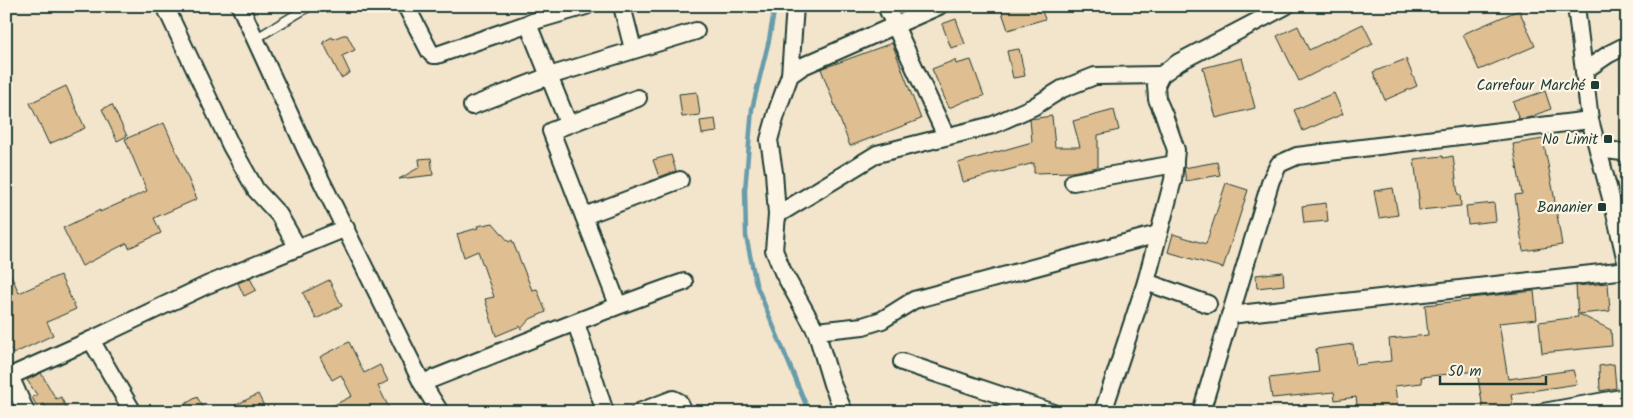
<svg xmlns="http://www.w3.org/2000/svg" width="1633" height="418" font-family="Kalam,sans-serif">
<rect width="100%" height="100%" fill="#f3e4cc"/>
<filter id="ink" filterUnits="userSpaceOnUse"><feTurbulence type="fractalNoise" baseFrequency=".02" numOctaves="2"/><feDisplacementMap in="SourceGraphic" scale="10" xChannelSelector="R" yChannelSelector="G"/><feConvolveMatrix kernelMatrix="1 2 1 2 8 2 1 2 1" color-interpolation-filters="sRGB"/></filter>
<g filter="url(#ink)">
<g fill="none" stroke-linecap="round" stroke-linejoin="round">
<path stroke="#689cab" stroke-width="4.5" d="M 775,6 L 769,40 L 752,109 L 745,190 L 746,236 L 756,284 L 809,412"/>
</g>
<g fill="#dfbe91" stroke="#1f3d34">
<path d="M 1000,6 L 1040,6 L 1045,19 L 1008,30 Z"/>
<path d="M 1519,10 L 1535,46 L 1479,70 L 1463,34 Z"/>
<path d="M 956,19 L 965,44 L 951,48 L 942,24 Z"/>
<path d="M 1363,24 L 1373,44 L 1299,81 L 1277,36 L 1298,26 L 1309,50 Z"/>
<path d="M 343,35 L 347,35 L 355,50 L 342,56 L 350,73 L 341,78 L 323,42 L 332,37 L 333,39 Z"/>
<path d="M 892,43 L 921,119 L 850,146 L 821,69 Z"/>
<path d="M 1019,49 L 1025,76 L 1013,78 L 1007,51 Z"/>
<path d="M 1242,58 L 1255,108 L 1216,118 L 1203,68 Z"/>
<path d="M 1406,59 L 1417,86 L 1385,100 L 1373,72 Z"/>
<path d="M 955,60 L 956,64 L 971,60 L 984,96 L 970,100 L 970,99 L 949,108 L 932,69 Z"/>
<path d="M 66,86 L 85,128 L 49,144 L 30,103 Z"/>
<path d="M 1545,91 L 1551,109 L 1527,118 L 1519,119 L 1513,102 Z"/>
<path d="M 697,92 L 700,115 L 682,117 L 679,94 Z"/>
<path d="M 1334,93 L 1343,114 L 1303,131 L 1294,110 Z"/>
<path d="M 112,105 L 127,136 L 117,141 L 102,109 Z"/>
<path d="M 1114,110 L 1119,130 L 1098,135 L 1098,167 L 1072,172 L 1034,173 L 1034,163 L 963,182 L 958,163 L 1032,142 L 1030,119 L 1052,116 L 1055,147 L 1080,147 L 1073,121 Z"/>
<path d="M 715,119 L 717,132 L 702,134 L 700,121 Z"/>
<path d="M 164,123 L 197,199 L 154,218 L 161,233 L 129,248 L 127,243 L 82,266 L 63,228 L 100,210 L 100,212 L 147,191 L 125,139 Z"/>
<path d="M 1543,139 L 1553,190 L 1562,245 L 1523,251 L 1515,195 L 1522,194 L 1513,144 Z"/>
<path d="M 671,155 L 676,171 L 659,177 L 653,160 Z"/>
<path d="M 1443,156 L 1443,158 L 1453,156 L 1458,195 L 1460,195 L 1461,206 L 1419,210 L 1418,199 L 1419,199 L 1414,159 Z"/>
<path d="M 431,158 L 433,175 L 399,179 L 420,167 L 419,159 Z"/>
<path d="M 1217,162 L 1220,175 L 1186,181 L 1184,168 Z"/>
<path d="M 1226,183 L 1248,190 L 1223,268 L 1168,252 L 1173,234 L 1206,244 Z"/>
<path d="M 1393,188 L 1398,215 L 1379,218 L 1374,191 Z"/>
<path d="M 1326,203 L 1328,221 L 1304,223 L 1302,206 Z"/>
<path d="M 1494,203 L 1496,221 L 1468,224 L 1466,206 Z"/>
<path d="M 493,223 L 509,242 L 512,240 L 532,290 L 537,289 L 546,312 L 530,319 L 521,329 L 520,326 L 496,336 L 485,299 L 494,297 L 478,251 L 464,257 L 457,234 L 478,228 L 477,226 Z"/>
<path d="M 6,264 L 19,293 L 60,275 L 76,309 L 47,322 L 53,335 L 13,354 L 6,340 Z"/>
<path d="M 1283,272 L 1284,285 L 1257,288 L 1256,275 Z"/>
<path d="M 250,278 L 256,290 L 244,296 L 238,283 Z"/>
<path d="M 329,280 L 342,306 L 316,319 L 303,293 Z"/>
<path d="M 1608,283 L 1610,311 L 1579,314 L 1611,330 L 1612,346 L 1542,353 L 1539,322 L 1578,317 L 1576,286 Z"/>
<path d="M 1534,291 L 1537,319 L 1499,323 L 1508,379 L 1573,370 L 1577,384 L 1511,394 L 1513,405 L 1483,409 L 1477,371 L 1421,377 L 1422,383 L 1395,386 L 1398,412 L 1358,412 L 1356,397 L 1335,400 L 1334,392 L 1272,398 L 1269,378 L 1319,372 L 1316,349 L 1353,344 L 1356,365 L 1391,361 L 1389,339 L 1428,335 L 1425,305 L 1469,300 L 1469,298 Z"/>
<path d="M 349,342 L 364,373 L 380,365 L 388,381 L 378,386 L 391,412 L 320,412 L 352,396 L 341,375 L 332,380 L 320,357 Z"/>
<path d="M 1614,364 L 1616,388 L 1600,391 L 1599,366 Z"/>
<path d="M 41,373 L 56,399 L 61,397 L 68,412 L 47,412 L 44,404 L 37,407 L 32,397 L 37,395 L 27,380 Z"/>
<path d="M 258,394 L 267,412 L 222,412 Z"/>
<path d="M 197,397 L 206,412 L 172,412 Z"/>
</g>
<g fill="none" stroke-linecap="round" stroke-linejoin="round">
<g stroke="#1f3d34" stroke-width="11">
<path id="lane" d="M 255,39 L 310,6"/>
</g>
<g stroke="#1f3d34" stroke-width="20">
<g id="street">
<path d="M 165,6 L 231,146 L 256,190 L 279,215 L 298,248"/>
<path d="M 240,6 L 307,152 L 422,383 L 440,412"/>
<path d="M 406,6 L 430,52 L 433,55 L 437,55 L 541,19 L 586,6"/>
<path d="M 622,6 L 633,49"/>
<path d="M 886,6 L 946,136"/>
<path d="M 1576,6 L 1590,120 L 1615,213 L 1627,266"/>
<path d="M 528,24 L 549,76 L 696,31"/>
<path d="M 1584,71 L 1609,54 L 1627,45"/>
<path d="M 790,75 L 795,6"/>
<path d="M 472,106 L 549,76 L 568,123"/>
<path d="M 1598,149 L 1622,152 L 1627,155"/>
<path d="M 1073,182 L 1175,164"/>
<path d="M 777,215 L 877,154 L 993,125 L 1033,107 L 1062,89 L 1095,76 L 1161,75"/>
<path d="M 584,216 L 680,180"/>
<path d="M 1146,282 L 1208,304"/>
<path d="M 618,305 L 551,131 L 638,98"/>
<path d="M 1230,315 L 1627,270"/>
<path d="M 576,323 L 605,412"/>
<path d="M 816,331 L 863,326 L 882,320 L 914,300 L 1158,234"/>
<path d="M 91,340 L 133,412"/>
<path d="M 902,362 L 1051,412"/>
<path d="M 10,376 L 26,412"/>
<path d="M 6,378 L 91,340 L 207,285 L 346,228"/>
<path d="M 422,383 C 509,349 596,312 684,282"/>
<path d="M 639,412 L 673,399 L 679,402 L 683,412"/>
<path d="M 844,412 L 832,384 L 816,331 L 783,272 L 774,250 L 777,215 L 774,172 L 769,140 L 778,108 L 790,75 L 803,66 L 939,6"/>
<path d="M 1103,412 L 1146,282 L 1173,180 L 1176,150 L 1164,115 L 1157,99 L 1156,85 L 1161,75 L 1179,62 L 1286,6"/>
<path d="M 1201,412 L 1271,180 L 1279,164 L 1297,156 L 1590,120"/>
<path d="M 1543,412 L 1627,397"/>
</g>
</g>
<use href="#lane" stroke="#fcf5e5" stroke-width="8"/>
<use href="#street" stroke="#fcf5e5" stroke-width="16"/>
</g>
</g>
<g fill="#1f3d34" stroke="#fcf5e5" stroke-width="2">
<rect x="1590" y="80" width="10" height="10" rx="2.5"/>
<rect x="1603" y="134" width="10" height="10" rx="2.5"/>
<rect x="1597" y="202" width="10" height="10" rx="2.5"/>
</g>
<g text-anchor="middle" stroke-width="4.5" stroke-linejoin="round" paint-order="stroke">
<g font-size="15" fill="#1f3d34" stroke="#fcf5e5" text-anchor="end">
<text x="1585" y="90">Carrefour Marché</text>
<text x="1598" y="144">No Limit</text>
<text x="1592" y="212">Bananier</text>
</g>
</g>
<rect width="1633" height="418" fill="none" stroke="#fcf5e5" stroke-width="25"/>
<rect x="12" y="12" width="1608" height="393" fill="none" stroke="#1f3d34" stroke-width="2" filter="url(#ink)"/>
<path d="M1440 376v8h106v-8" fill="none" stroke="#1f3d34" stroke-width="2.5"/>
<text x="1448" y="376" font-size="15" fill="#1f3d34" stroke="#fcf5e5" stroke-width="4" paint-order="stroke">50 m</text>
</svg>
